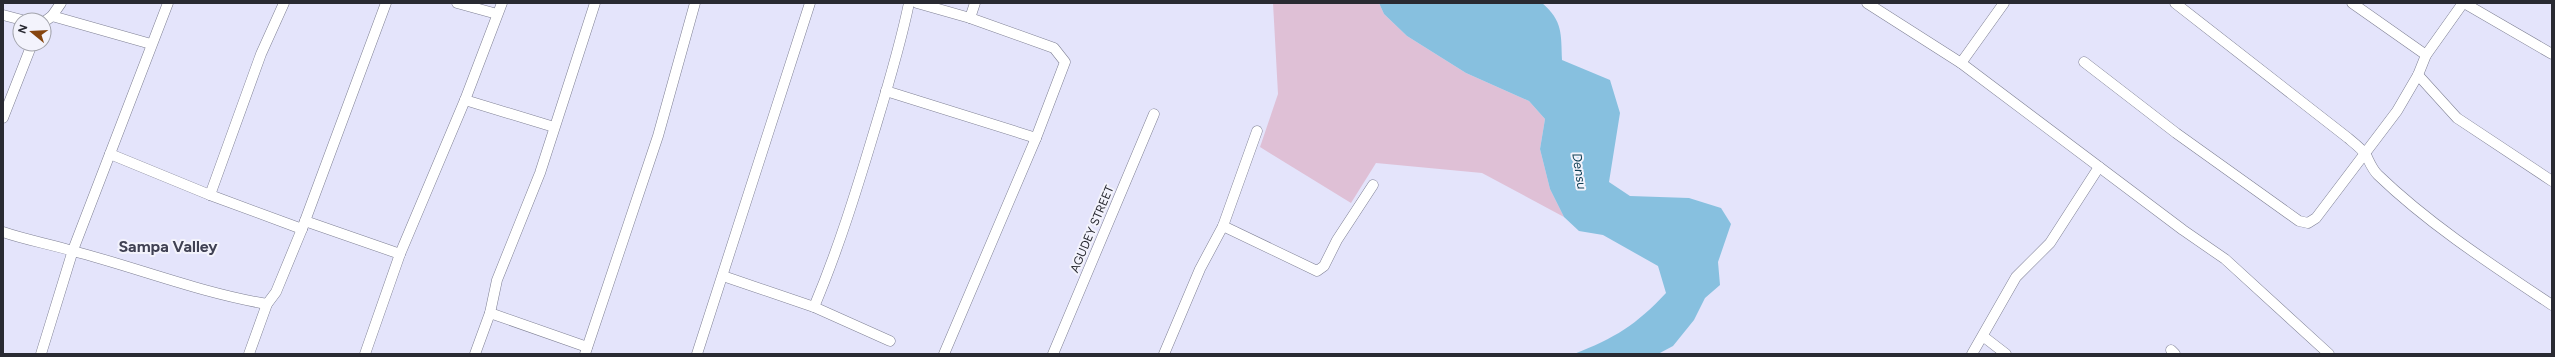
<svg xmlns="http://www.w3.org/2000/svg" width="2555" height="357" font-family="Figtree,sans-serif">
<rect width="100%" height="100%" fill="#e4e4fb"/>
<path fill="#dfc0d6" d="M 1273,3 L 1379,3 L 1384,14 L 1407,36 L 1466,73 L 1529,101 L 1545,119 L 1540,149 L 1550,189 L 1564,217 L 1482,173 L 1376,163 L 1351,203 L 1260,147 L 1278,94 Z"/>
<path fill="#87c0df" d="M 1379,3 L 1542,3 C 1563,21 1561,34 1562,60 L 1610,80 L 1620,113 L 1609,182 L 1630,196 L 1689,198 L 1721,208 L 1731,224 L 1718,262 L 1720,285 L 1705,298 L 1694,320 L 1673,346 L 1658,354 L 1574,354 C 1615,338 1636,325 1666,293 L 1658,266 L 1603,235 L 1579,231 L 1564,217 L 1550,189 L 1540,149 L 1545,119 L 1529,101 L 1466,73 L 1407,36 L 1384,14 Z"/>
<g fill="none" stroke-linecap="round" stroke-linejoin="round">
<g stroke="#7f8094" stroke-width="11">
<g id="street">
<path d="M 457,3 L 497,14"/>
<path d="M 917,3 L 970,18 L 1054,48 L 1065,62 L 1036,138 L 944,354"/>
<path d="M 1867,3 L 1961,63 L 2183,230 L 2225,259 L 2329,354"/>
<path d="M 2175,3 L 2348,138 C 2354,143 2362,149 2366,155 C 2370,163 2372,169 2378,175 C 2430,225 2492,265 2552,305"/>
<path d="M 2352,3 L 2426,55"/>
<path d="M 2464,3 L 2552,54"/>
<path d="M 3,15 L 22,20"/>
<path d="M 52,16 L 151,44"/>
<path d="M 970,18 L 975,3"/>
<path d="M 44,22 L 52,16 L 61,3"/>
<path d="M 2084,62 L 2176,133 L 2299,221 L 2308,223 L 2316,218 L 2397,111 L 2418,75 L 2426,55 L 2463,3"/>
<path d="M 1961,63 L 2004,3"/>
<path d="M 2418,75 L 2457,118 L 2552,181"/>
<path d="M 886,91 L 1036,138"/>
<path d="M 465,100 L 554,127"/>
<path d="M 3,118 L 32,44"/>
<path d="M 110,154 L 210,195 L 302,229"/>
<path d="M 210,195 L 261,54 L 284,3"/>
<path d="M 305,221 L 400,254"/>
<path d="M 1223,226 L 1317,271 L 1324,266 L 1337,240 L 1373,185"/>
<path d="M 3,232 C 26,240 50,244 73,251 C 138,268 201,293 267,304"/>
<path d="M 723,276 L 814,307 L 890,341"/>
<path d="M 814,307 C 838,250 856,192 874,132 C 887,89 900,47 909,3"/>
<path d="M 490,313 L 587,347"/>
<path d="M 1984,337 L 2006,354"/>
<path d="M 2171,350 L 2175,354"/>
<path d="M 41,354 L 73,250 L 168,3"/>
<path d="M 249,354 L 267,304 L 276,292 L 302,229 L 386,3"/>
<path d="M 365,354 L 400,254 L 465,100 L 502,3"/>
<path d="M 475,354 L 490,313 L 497,280 L 540,173 L 595,3"/>
<path d="M 585,354 L 658,136 L 695,3"/>
<path d="M 697,354 L 810,3"/>
<path d="M 1053,354 L 1154,114"/>
<path d="M 1164,354 L 1200,269 L 1223,226 L 1257,131"/>
<path d="M 1972,354 L 2016,277 L 2050,243 L 2099,167"/>
</g>
</g>
<use href="#street" stroke="#fff" stroke-width="10"/>
</g>
<g text-anchor="middle" stroke-width="4" stroke-linejoin="round" paint-order="stroke">
<g font-size="12" fill="#292a32" stroke="#f3f3fc">
<text transform="translate(1092 229) rotate(-67)" y="4">AGUDEY STREET</text>
</g>
<g font-size="13" font-style="italic" fill="#114156" stroke="#f3f3fc">
<text transform="translate(1580 171) rotate(81)" y="5">Densu</text>
</g>
<g font-size="16" font-weight="bold" fill="#404153" stroke="#f3f3fc">
<text x="168" y="252">Sampa Valley</text>
</g>
</g>
<rect width="2555" height="357" fill="none" stroke="#292a32" stroke-width="8"/>
<g transform="translate(32 32) rotate(288)"><circle r="19" fill="#f3f3fc" stroke="#a2a3ab"/>
<path d="M0-3L7 15L0 10L-7 15Z" fill="#86450f"/>
<text y="-6" font-size="11" font-weight="bold" text-anchor="middle" fill="#292a32">N</text>
</g>
</svg>
